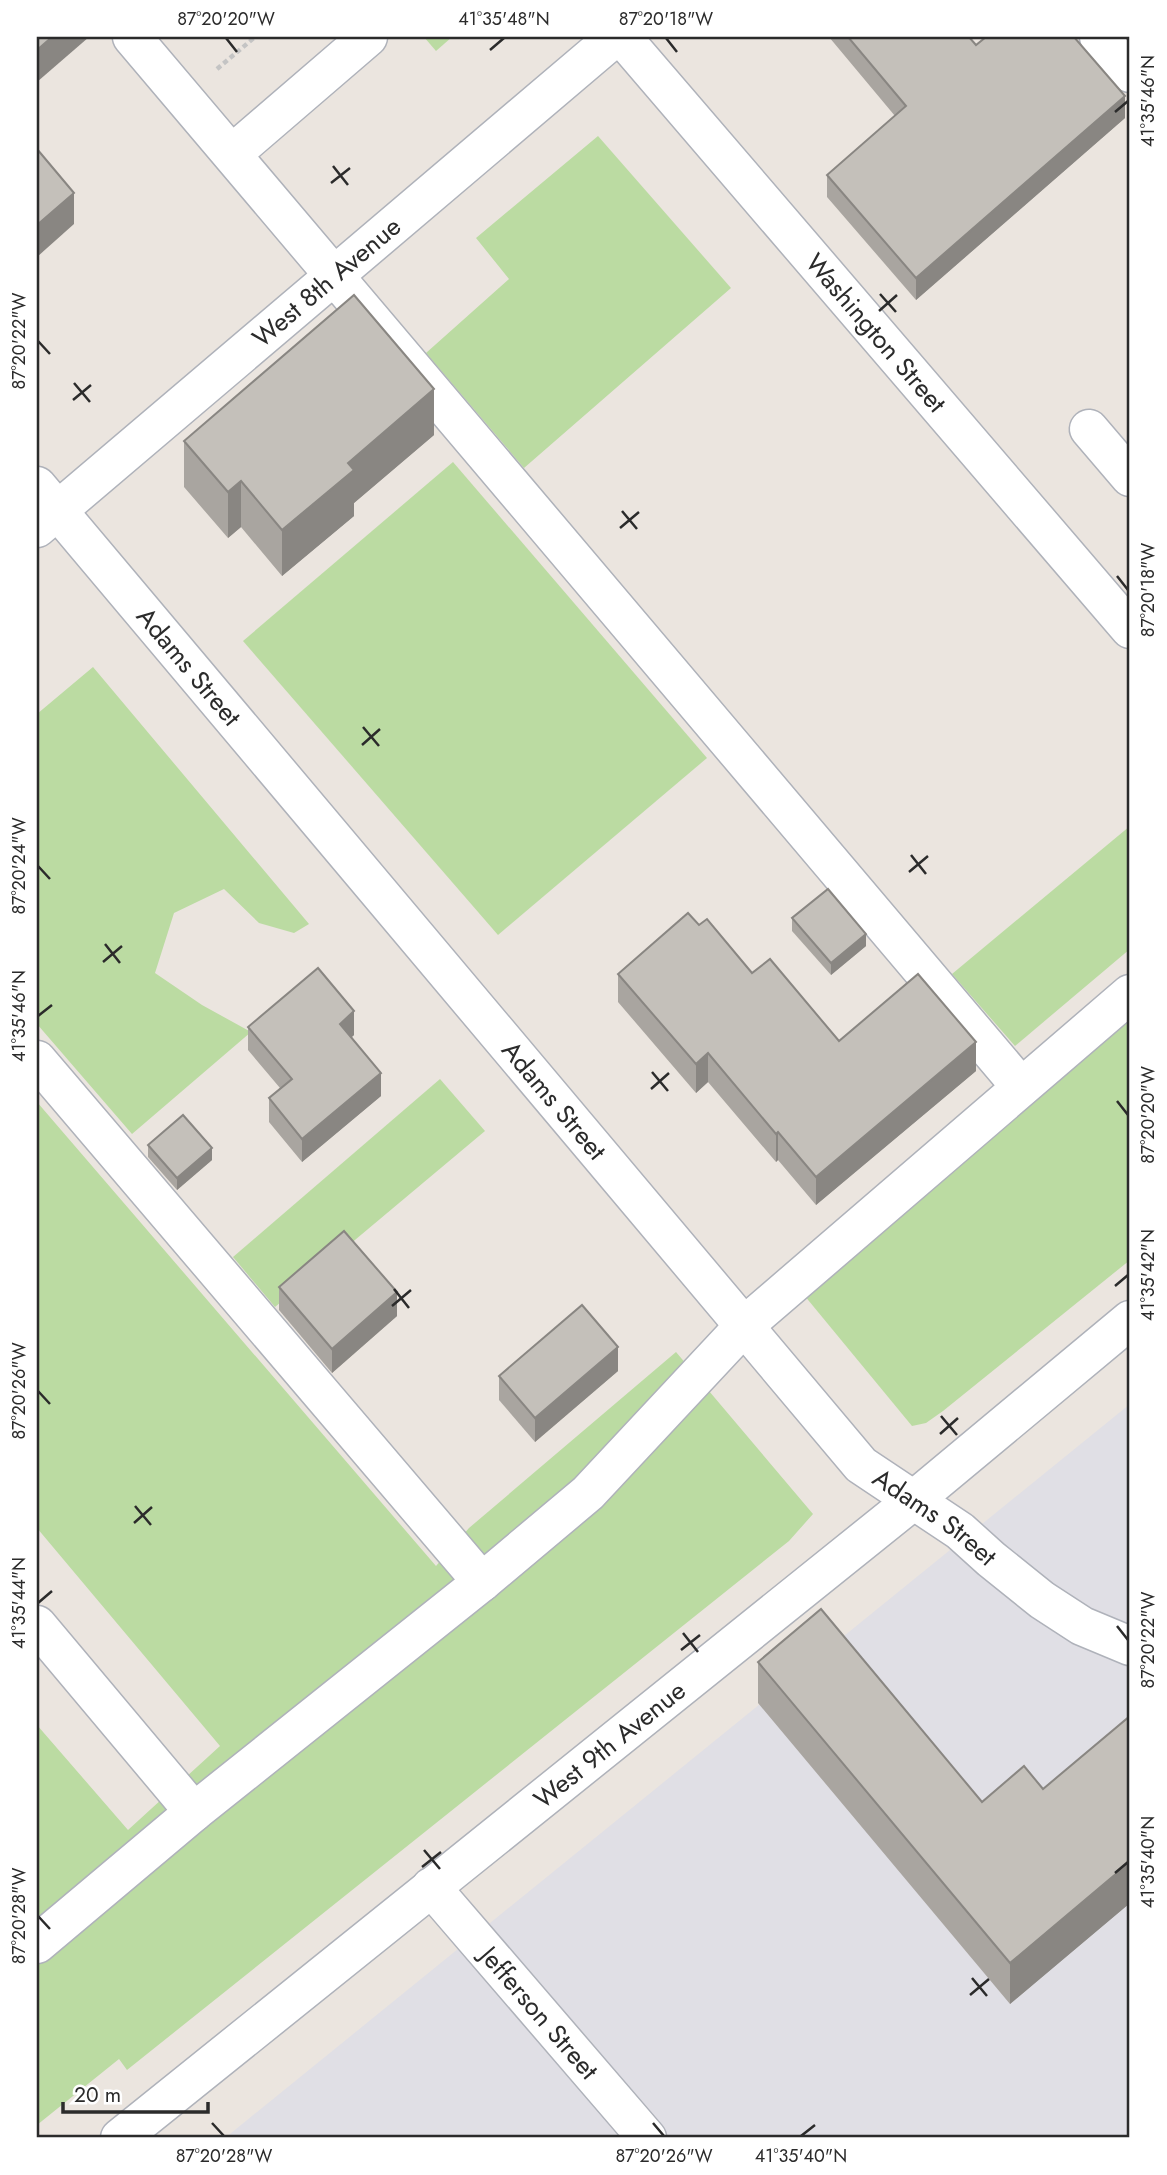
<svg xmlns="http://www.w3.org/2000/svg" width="1167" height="2175" font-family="Jost,sans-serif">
<rect width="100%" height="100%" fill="#ebe5df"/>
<path fill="#e0dfe5" d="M 1130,1404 L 1130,2138 L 225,2138 Z"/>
<g fill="#bbdba2">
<path d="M 424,37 L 452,37 L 436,51 Z"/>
<path d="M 598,136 L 731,288 L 524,468 L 426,353 L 509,279 L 476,238 Z"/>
<path d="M 453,462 L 707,758 L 498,935 L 243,641 Z"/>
<path d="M 93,667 L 309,924 L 294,933 L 259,923 L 224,889 L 174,913 L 155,973 L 202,1005 L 251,1032 L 132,1134 L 37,1024 L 37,714 Z"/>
<path d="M 1130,826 L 1130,949 L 1015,1046 L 952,974 Z"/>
<path d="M 1130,1012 L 1130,1260 L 943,1411 L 926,1423 L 912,1426 L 804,1295 Z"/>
<path d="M 440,1079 L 485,1131 L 275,1307 L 233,1257 Z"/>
<path d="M 37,1102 L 436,1566 L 469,1528 L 676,1352 L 813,1514 L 789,1541 L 127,2070 L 119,2059 L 37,2125 L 37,1725 L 128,1830 L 220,1746 L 37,1528 Z"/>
</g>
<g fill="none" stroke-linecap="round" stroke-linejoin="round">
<g stroke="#afb2ba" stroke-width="41">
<g id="minor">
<path d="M 132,37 L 1021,1087"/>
<path id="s1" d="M 622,37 L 1130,629"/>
<path d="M 1099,37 L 1130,73"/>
<path d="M 232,154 L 368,37"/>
<path d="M 1089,429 L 1130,477"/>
<path id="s2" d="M 37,486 L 861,1465 L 960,1531 L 991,1559 L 1042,1600 L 1082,1626 L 1130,1646"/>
<path id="s3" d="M 37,528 L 615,37"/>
<path d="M 37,1060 L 482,1582"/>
<path d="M 37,1625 L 194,1812"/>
<path id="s4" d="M 431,1887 L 647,2138"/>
<path d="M 37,1944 L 194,1812 L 482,1582 L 588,1493 L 744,1326 L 1130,994"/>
<path id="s5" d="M 120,2138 L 915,1499 L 1130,1320"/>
</g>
</g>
<path stroke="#c4c4c4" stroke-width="4.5" stroke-dasharray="5 3.5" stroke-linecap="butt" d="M 217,69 L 255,37"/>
<use href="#minor" stroke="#fff" stroke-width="38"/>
</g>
<g fill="#a9a5a0">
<path d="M 829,37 L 969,37 L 976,45 L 1125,118 L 916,300 L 827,197 L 827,175 L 895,116 Z"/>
<path d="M 434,435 L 354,503 L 354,516 L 282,576 L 241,527 L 228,538 L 184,487 L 184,441 Z"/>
<path d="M 792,918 L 866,946 L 831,975 L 792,931 Z"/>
<path d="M 699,925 L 752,973 L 839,1041 L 976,1071 L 816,1205 L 778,1160 L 776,1162 L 708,1082 L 696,1093 L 618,1002 L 618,974 Z"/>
<path d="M 248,1027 L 354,1035 L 352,1037 L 381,1096 L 302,1162 L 269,1122 L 269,1098 L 280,1088 L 248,1050 Z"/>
<path d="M 148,1145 L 212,1160 L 177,1190 L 148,1157 Z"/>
<path d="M 279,1287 L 397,1316 L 332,1373 L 279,1310 Z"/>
<path d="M 618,1371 L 535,1442 L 499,1400 L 499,1376 Z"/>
<path d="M 758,1662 L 982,1802 L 1043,1789 L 1130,1716 L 1130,1903 L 1010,2004 L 758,1703 Z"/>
</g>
<g fill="#898682">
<path d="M 52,37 L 89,37 L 37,82 L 37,50 Z"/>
<path d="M 1125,96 L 1125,118 L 916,300 L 916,278 Z"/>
<path d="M 74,193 L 74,224 L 37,257 L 37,225 Z"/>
<path d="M 434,389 L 434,435 L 354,503 L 354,516 L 282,576 L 282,530 L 348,463 Z"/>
<path d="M 241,481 L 241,527 L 228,538 L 228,492 Z"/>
<path d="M 866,934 L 866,946 L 831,975 L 831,963 Z"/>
<path d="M 354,1011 L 354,1035 L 340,1047 L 340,1024 Z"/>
<path d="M 976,1042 L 976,1071 L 816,1205 L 816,1177 Z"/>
<path d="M 708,1053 L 708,1082 L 696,1093 L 696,1064 Z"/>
<path d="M 381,1073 L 381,1096 L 302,1162 L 302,1139 Z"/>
<path d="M 778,1132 L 778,1160 L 776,1162 L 776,1134 Z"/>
<path d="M 212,1148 L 212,1160 L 177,1190 L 177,1178 Z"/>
<path d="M 397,1292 L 397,1316 L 332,1373 L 332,1349 Z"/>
<path d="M 618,1347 L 618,1371 L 535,1442 L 535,1418 Z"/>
<path d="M 1130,1862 L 1130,1903 L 1010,2004 L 1010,1963 Z"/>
</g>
<g fill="#c4c0ba" stroke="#898682" stroke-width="2">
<path d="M 37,37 L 52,37 L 37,50 Z"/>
<path d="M 848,37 L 969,37 L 976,45 L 986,37 L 1074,37 L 1125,96 L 916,278 L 827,175 L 906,106 Z"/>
<path d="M 37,149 L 74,193 L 37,225 Z"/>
<path d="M 354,295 L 434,389 L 348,463 L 354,470 L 282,530 L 241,481 L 228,492 L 184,441 Z"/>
<path d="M 828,889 L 866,934 L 831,963 L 792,918 Z"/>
<path d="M 688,913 L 699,925 L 707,919 L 752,973 L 770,959 L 839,1041 L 918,974 L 976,1042 L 816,1177 L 778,1132 L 776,1134 L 708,1053 L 696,1064 L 618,974 Z"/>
<path d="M 318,968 L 354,1011 L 340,1024 L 381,1073 L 302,1139 L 269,1098 L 292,1079 L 248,1027 Z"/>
<path d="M 183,1115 L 212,1148 L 177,1178 L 148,1145 Z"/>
<path d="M 344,1231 L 397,1292 L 332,1349 L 279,1287 Z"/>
<path d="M 582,1305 L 618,1347 L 535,1418 L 499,1376 Z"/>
<path d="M 821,1609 L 982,1802 L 1024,1766 L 1043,1789 L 1130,1716 L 1130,1862 L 1010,1963 L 758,1662 Z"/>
</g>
<path fill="none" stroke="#2b2b2b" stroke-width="2.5" d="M 226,38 L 237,52M 666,38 L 677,52M 490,50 L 504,38M 1115,112 L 1128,101M 333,166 L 348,185M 331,183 L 350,168M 880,294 L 896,312M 879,311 L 897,295M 38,341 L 50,354M 74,383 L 90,402M 73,400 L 91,385M 622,511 L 637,529M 620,528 L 639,512M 1117,576 L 1128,590M 363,727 L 379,746M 362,745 L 380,729M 911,855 L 926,874M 38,866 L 50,879M 909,872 L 928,856M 105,944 L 120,963M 103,962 L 122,946M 38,1016 L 52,1005M 652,1072 L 668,1091M 651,1089 L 669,1073M 1117,1101 L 1128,1115M 1115,1286 L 1128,1275M 394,1289 L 409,1308M 392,1306 L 411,1290M 38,1391 L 50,1404M 941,1416 L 957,1435M 940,1434 L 958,1418M 135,1506 L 151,1525M 134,1523 L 152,1507M 38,1603 L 52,1591M 1117,1626 L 1128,1640M 683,1633 L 698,1652M 681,1650 L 700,1635M 424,1850 L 440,1869M 422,1867 L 441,1852M 1115,1873 L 1128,1862M 38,1916 L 50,1929M 972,1978 L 987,1996M 970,1995 L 989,1979M 212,2123 L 224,2136M 653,2123 L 664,2136M 801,2136 L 815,2125"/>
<g text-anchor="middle" stroke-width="6" stroke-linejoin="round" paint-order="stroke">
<g font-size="26" fill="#2b2b2b" stroke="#fff">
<text dy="9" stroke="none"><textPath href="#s3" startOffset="380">West 8th Avenue</textPath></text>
<text dy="9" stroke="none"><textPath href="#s1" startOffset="390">Washington Street</textPath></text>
<text dy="9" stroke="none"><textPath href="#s2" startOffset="236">Adams Street</textPath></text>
<text dy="9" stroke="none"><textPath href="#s2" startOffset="803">Adams Street</textPath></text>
<text dy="9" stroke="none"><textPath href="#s2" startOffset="1370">Adams Street</textPath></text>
<text dy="9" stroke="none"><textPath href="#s5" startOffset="628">West 9th Avenue</textPath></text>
<text dy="9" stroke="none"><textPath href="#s4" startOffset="166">Jefferson Street</textPath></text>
</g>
</g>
<rect width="1167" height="2175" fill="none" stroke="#ffffff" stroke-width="77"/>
<path d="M63 2102v10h145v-10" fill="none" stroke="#2b2b2b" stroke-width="3.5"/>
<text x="74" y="2102" font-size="21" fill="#2b2b2b" stroke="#ffffff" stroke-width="5" paint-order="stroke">20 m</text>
<rect x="38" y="38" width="1090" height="2098" fill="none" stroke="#2b2b2b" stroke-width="2.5"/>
<g font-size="18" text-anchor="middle" fill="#2b2b2b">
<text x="226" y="25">87°20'20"W</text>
<text x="504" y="25">41°35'48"N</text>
<text x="666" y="25">87°20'18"W</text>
<text transform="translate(1148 101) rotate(-90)" y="6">41°35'46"N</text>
<text transform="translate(19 341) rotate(-90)" y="6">87°20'22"W</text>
<text transform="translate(1148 590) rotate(-90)" y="6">87°20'18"W</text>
<text transform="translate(19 866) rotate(-90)" y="6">87°20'24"W</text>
<text transform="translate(19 1016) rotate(-90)" y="6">41°35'46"N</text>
<text transform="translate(1148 1115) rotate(-90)" y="6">87°20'20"W</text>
<text transform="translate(1148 1275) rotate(-90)" y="6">41°35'42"N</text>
<text transform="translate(19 1391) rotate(-90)" y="6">87°20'26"W</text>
<text transform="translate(19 1603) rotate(-90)" y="6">41°35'44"N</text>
<text transform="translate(1148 1640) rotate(-90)" y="6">87°20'22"W</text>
<text transform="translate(1148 1862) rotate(-90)" y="6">41°35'40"N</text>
<text transform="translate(19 1916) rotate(-90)" y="6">87°20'28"W</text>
<text x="224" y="2162">87°20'28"W</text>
<text x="664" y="2162">87°20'26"W</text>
<text x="801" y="2162">41°35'40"N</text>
</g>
</svg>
